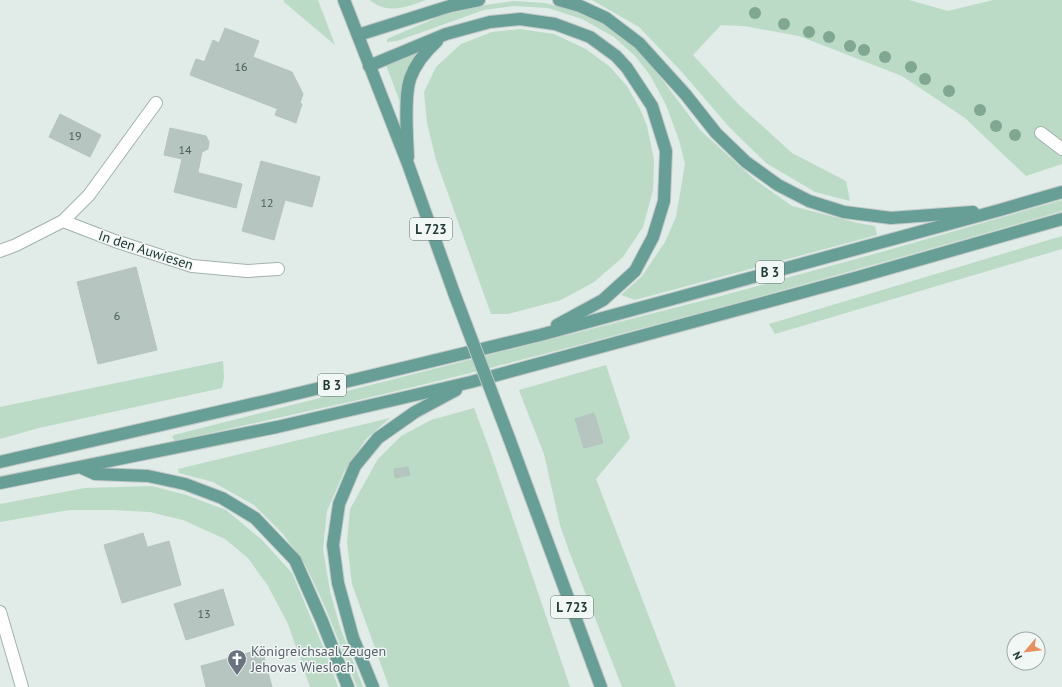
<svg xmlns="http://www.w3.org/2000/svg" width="1062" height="687" font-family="'PT Sans',sans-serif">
<rect width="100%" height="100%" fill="#e1ebe7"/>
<g fill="#bbdbc6">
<path d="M 284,0 L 318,0 L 335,45 L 284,2 Z"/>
<path d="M 370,0 L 426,0 C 407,7 387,15 370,0 Z"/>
<path d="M 592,0 L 909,0 L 948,11 L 993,0 L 1062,0 L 1062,164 L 1026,176 L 965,118 L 902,76 L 799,36 L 744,26 L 721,25 L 693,55 L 738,104 L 792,153 L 846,181 L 850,201 L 815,192 L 766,163 L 730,128 L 681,71 L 639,27 Z"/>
<path d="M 514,1 L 545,3 L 577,11 L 604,24 L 639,51 L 655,70 L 700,130 L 754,179 L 792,206 L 858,223 L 875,226 L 877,235 L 635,300 L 621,295 L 642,276 L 665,242 L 676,217 L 685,164 L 679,140 L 666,105 L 650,75 L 635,56 L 614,37 L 582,19 L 548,8 L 514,6 L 484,10 L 397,41 L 387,42 L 387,39 L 389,38 L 443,15 L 479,6 Z"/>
<path d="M 520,29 L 554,34 L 586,49 L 610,67 L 627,86 L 640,109 L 647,126 L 654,160 L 653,190 L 643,227 L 623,257 L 594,282 L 561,300 L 508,314 L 491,314 L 436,160 L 427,123 L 424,92 L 436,67 L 461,44 L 492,32 Z"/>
<path d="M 416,53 C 404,76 400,84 403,110 L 386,65 Z"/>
<path d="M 1062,200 L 1062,211 C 861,269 660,325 458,376 C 364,400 270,419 175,441 L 172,437 L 174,435 L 721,296 L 885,251 Z"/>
<path d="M 1062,236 L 1062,249 L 775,334 L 769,324 Z"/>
<path d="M 223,361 L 224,378 L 222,388 L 39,428 L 0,439 L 0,407 Z"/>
<path d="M 606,365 L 630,438 L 596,479 L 676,687 L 622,687 L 569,551 L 560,525 L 544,454 L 520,393 L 519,390 Z"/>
<path d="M 474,408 L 489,448 L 570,687 L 389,687 L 352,584 L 347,542 L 350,509 L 378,459 L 401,436 L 431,420 Z"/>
<path d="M 390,418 L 366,439 L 344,472 L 327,511 L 323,549 L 330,591 L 340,627 L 363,687 L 357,687 L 325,607 L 306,566 L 283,534 L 254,505 L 213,482 L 179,473 L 178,469 Z"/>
<path d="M 152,486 L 186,495 L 226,510 L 262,540 L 292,573 L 324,649 L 338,687 L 310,687 L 288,624 L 268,586 L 248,558 L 225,539 L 183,520 L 150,512 L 113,510 L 69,510 L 0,522 L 0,504 L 85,488 Z"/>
</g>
<g fill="#b6c5c0" stroke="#b4c4bf">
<path d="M 225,28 L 259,41 L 253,57 L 292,72 L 278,109 L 198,78 L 213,40 L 219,43 Z"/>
<path d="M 196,59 L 205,62 L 198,78 L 190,75 Z"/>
<path d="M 292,72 L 303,94 L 300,103 L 302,104 L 296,123 L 275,115 Z"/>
<path d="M 60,114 L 101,135 L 90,157 L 49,137 Z"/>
<path d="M 170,128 L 206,136 L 209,142 L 208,149 L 202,152 L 198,172 L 180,168 L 182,159 L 164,155 Z"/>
<path d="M 261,161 L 320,177 L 312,207 L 285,200 L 274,240 L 242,231 Z"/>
<path d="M 180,168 L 242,184 L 236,208 L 174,192 Z"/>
<path d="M 136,267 L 157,350 L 98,364 L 77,282 Z"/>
<path d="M 594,413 L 603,443 L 584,448 L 575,419 Z"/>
<path d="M 408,467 L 410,475 L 395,478 L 394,469 Z"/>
<path d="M 143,533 L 161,591 L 122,603 L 104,545 Z"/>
<path d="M 169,541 L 181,585 L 161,591 L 148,547 Z"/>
<path d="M 223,589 L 234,625 L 186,640 L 174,604 Z"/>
<path d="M 262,649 L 272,687 L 206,687 L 201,666 Z"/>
</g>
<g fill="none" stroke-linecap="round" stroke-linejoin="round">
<g stroke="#a4b2ae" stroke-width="14">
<g id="minor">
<path d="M 1041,133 L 1062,149"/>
<path d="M 63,221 L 115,241 L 192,266 L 247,271 L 278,269"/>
<path d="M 0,251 L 16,245 L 63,221 L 89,195 L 156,103"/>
<path d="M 0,612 L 22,687"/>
</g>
</g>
<g stroke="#c1c8c7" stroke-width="14">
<g id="major">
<path d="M 344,0 L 408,164 L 454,293"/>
<path d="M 559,0 L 580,6 L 606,18 L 639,43 L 686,95 L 716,133 L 746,162 L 778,185 L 809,201 L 844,212 L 891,218 L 973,212"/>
<path d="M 358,35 L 450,6 L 479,0"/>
<path d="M 369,66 L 446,34 L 490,22 L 520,19 L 555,24 L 590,37 L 616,56 L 627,68 L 652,106 L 666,151 L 664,201 L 653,237 L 635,271 L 603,300 L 557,325"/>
<path d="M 408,157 C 407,137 404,97 410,79 C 415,64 425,52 437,41"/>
<path d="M 509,438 L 601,687"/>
<path d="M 0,462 L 270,400 L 540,335 L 1000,210 L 1062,192"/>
<path d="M 82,468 L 95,474 L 148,476 L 185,484 L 222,498 L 255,518 L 295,560 L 322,621 L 348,687"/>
<path d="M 0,483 L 277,427 L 471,382 L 855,278 L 1062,219"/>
<path d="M 373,687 L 353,638 L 338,583 L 333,545 L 339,504 L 355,466 L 378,438 L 415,412 L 456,390"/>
</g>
</g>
<use href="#minor" stroke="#fff" stroke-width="12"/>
<use href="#major" stroke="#679e95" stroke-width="12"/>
<g stroke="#c1c8c7" stroke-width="14" stroke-linecap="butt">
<path id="major-bridge" d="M 454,293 L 509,438"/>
</g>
<use href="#major-bridge" stroke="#679e95" stroke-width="12"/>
</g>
<g fill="#7fa792">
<circle cx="755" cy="13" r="6"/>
<circle cx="784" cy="24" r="6"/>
<circle cx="809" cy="32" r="6"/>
<circle cx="829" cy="37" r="6"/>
<circle cx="850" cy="46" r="6"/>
<circle cx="864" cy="50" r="6"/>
<circle cx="885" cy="57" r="6"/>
<circle cx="911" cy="67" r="6"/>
<circle cx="925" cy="79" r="6"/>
<circle cx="949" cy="91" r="6"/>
<circle cx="980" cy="110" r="6"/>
<circle cx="996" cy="126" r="6"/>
<circle cx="1015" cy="135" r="6"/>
</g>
<defs>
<g id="church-pin" transform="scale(1)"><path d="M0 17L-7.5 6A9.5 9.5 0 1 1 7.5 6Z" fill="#6b7280" stroke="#f1f7f5"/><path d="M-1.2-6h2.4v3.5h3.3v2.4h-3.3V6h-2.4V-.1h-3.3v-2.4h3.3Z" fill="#fff"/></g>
</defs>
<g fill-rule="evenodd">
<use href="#church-pin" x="237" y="659"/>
</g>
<g text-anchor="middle" stroke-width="3" stroke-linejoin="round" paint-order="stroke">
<g font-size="12" fill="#475d58">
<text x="241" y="71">16</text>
<text x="75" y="140">19</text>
<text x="185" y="154">14</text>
<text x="267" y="207">12</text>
<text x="117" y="320">6</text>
<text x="204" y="618">13</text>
</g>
<g fill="#f1f7f5" stroke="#60736f" stroke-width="1">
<rect x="410" y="218" width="42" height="22" rx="3"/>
<rect x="756" y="261" width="28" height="22" rx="3"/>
<rect x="318" y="374" width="28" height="22" rx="3"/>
<rect x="551" y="596" width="42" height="22" rx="3"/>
</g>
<g font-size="13" font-weight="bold" fill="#223a36">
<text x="431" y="234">L 723</text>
<text x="770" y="277">B 3</text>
<text x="332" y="390">B 3</text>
<text x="572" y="612">L 723</text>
</g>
<g font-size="14" fill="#223a36" stroke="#f1f7f5">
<text transform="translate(146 250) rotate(18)" y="5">In den Auwiesen</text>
</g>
<g font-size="14" fill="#5b616d" stroke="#f1f7f5" text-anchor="start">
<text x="251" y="656">Königreichsaal Zeugen<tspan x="251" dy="16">Jehovas Wiesloch</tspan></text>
</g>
</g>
<g transform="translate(1026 651) rotate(242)"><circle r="19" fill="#f1f7f5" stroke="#9eaba9"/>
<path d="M0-3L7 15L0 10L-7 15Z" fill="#ea8e5f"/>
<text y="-6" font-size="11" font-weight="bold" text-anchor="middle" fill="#223a36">N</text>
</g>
</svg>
